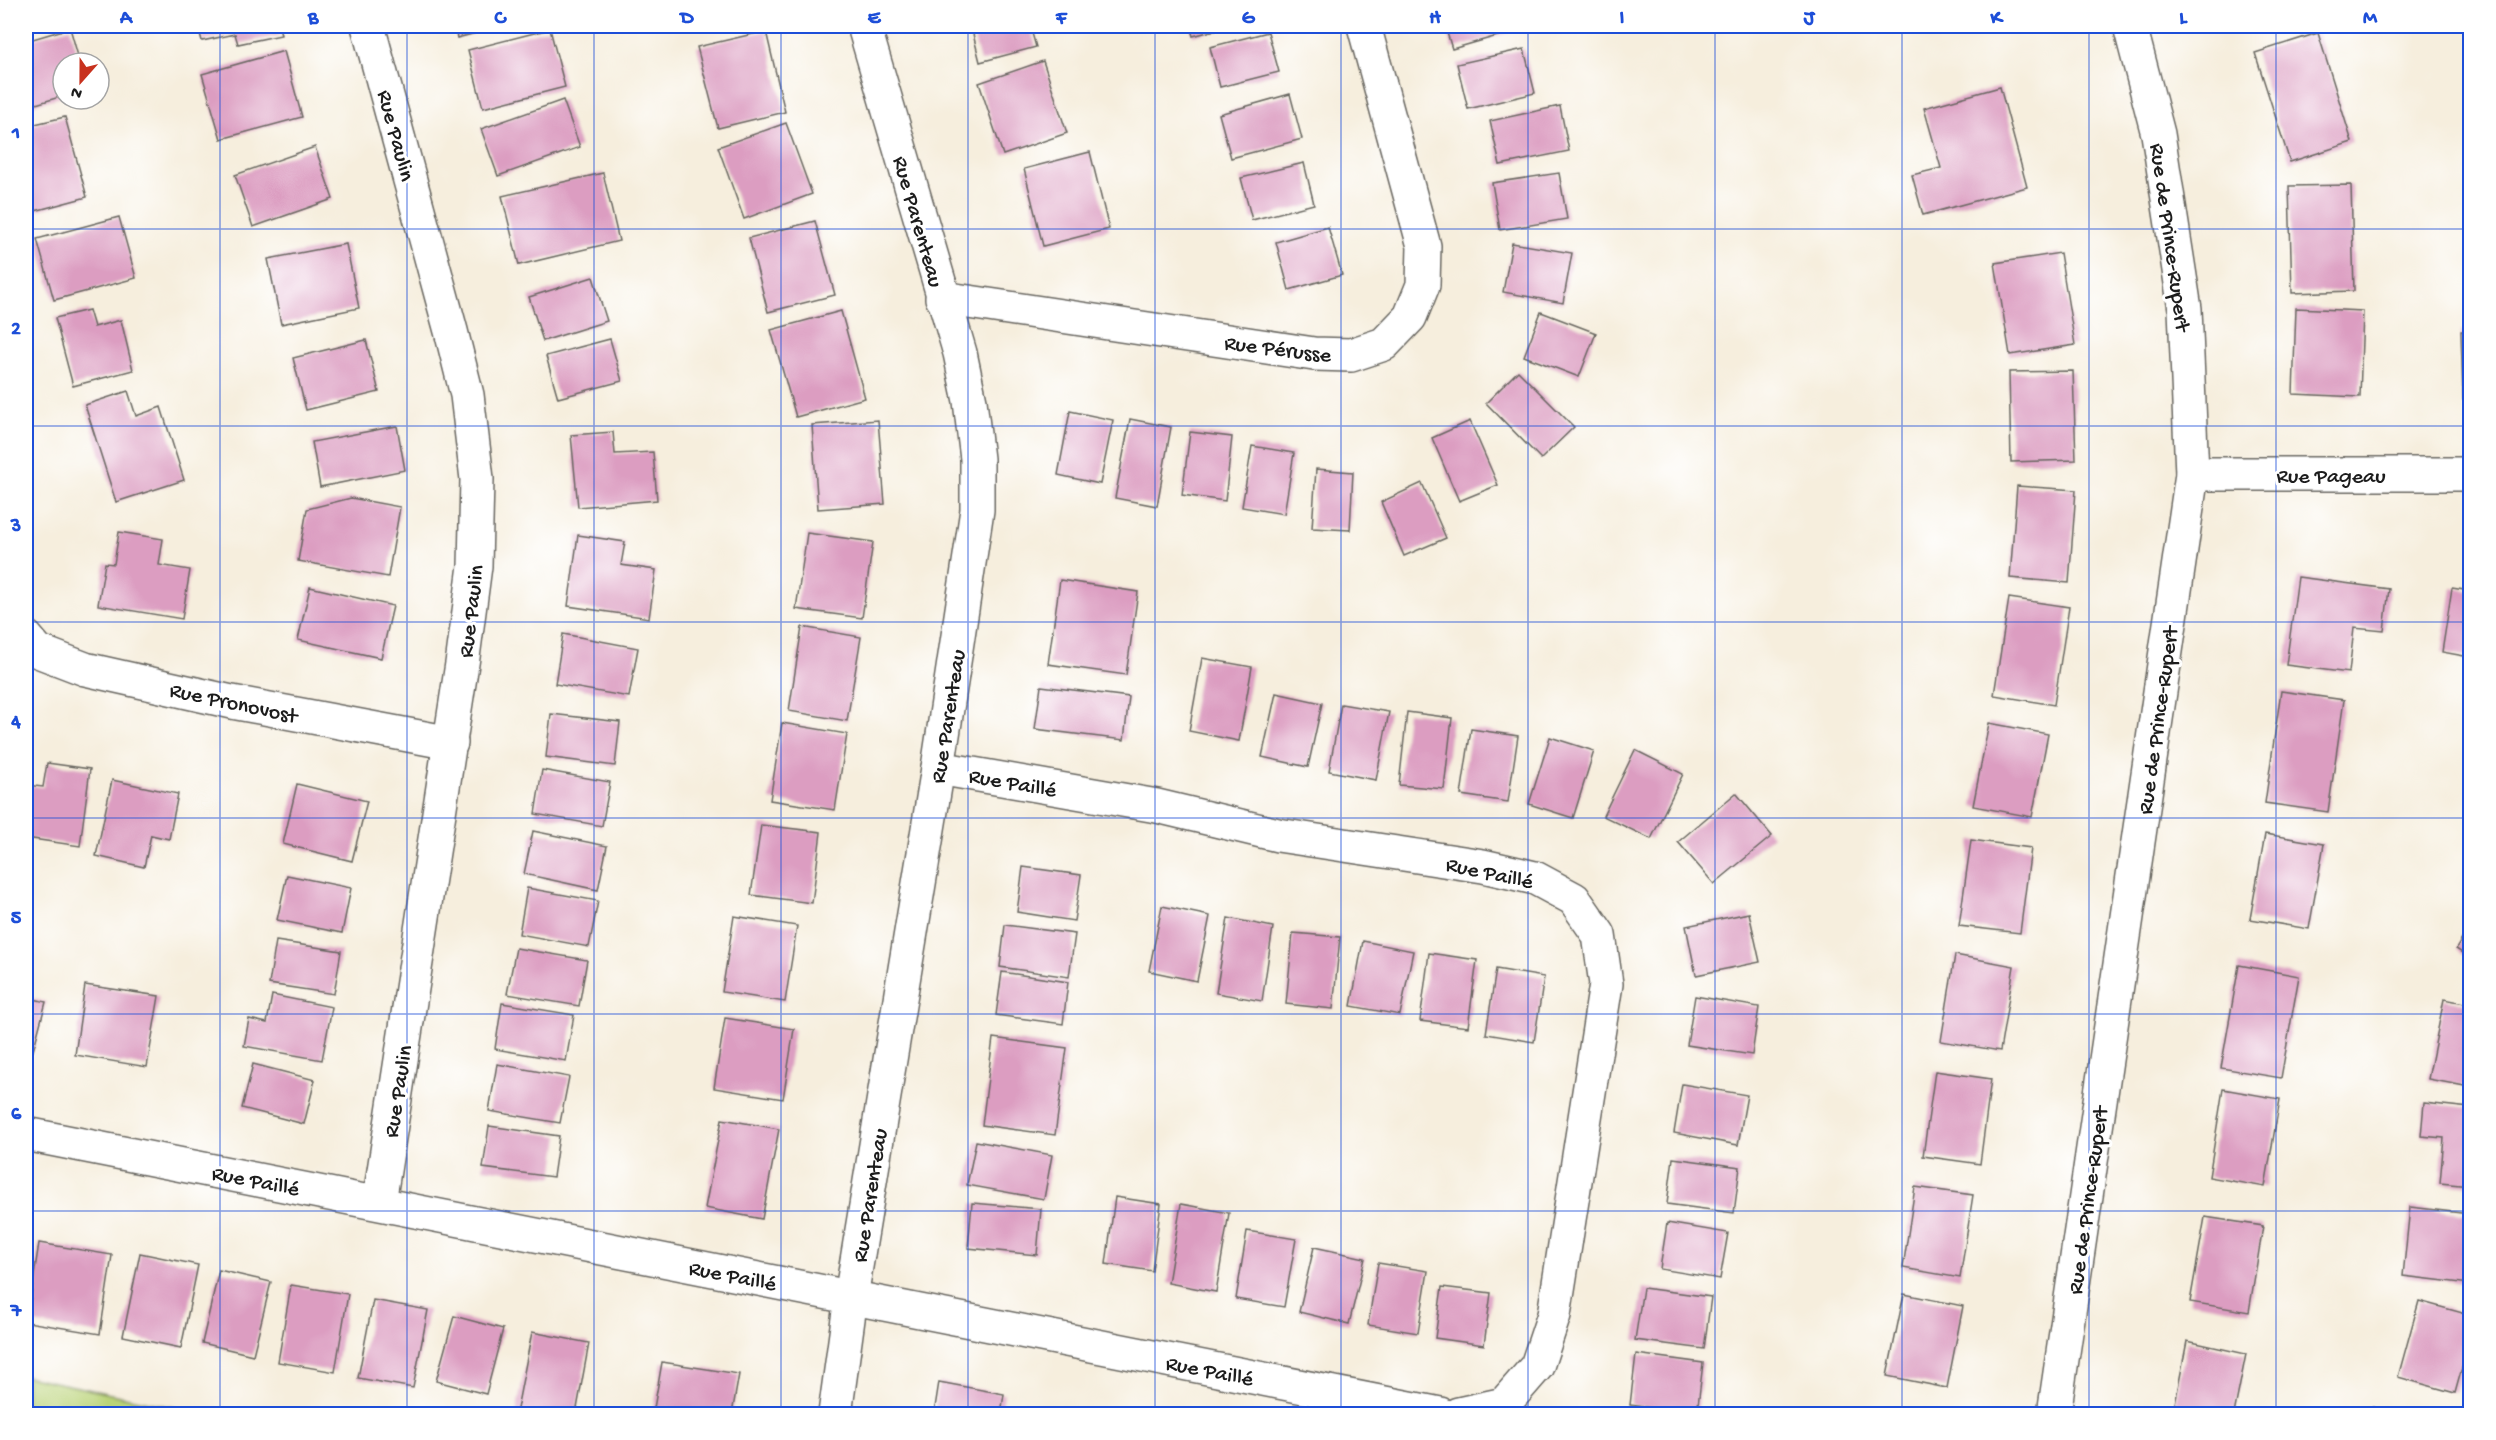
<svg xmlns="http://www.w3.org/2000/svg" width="2496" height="1440" font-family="'Gochi Hand',sans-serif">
<rect width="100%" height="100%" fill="#fff"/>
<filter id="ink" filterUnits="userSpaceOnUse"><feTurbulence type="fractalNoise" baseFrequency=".0167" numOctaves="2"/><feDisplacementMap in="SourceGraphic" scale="12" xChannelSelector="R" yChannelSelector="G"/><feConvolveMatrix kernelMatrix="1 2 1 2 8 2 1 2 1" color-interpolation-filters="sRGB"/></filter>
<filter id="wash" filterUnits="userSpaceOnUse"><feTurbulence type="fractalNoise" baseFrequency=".008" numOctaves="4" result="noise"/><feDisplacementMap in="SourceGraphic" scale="24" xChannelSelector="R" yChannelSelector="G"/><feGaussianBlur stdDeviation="1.35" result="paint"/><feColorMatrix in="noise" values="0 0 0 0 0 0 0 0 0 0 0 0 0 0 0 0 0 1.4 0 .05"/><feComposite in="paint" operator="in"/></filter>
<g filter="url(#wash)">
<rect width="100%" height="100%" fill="#f6eedd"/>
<path fill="#bad378" stroke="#6b784a" stroke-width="1.5" d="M 26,1376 L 205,1414 L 26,1414 Z"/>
<g id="blocks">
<g fill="#dc9dc1">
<path d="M 198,26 L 279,26 L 281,35 L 238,44 L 235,34 L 202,41 Z"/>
<path d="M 454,26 L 503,26 L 457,38 Z"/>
<path d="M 971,26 L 1030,26 L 1036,47 L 980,62 Z"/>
<path d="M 1190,26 L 1230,26 L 1193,36 Z"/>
<path d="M 1445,26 L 1513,26 L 1515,31 L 1452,49 Z"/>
<path d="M 70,28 L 80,63 L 63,63 L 63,96 L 26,107 L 26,41 Z"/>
<path d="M 550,29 L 565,87 L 483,108 L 468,50 Z"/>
<path d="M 766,31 L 785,112 L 718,128 L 697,47 Z"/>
<path d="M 1268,32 L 1279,72 L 1220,87 L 1210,47 Z"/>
<path d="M 2318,33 L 2352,142 L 2290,162 L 2255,53 Z"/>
<path d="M 1524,49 L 1535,93 L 1468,109 L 1457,64 Z"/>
<path d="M 284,51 L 302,117 L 221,139 L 202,74 Z"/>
<path d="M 1043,61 L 1067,133 L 1003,155 L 979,83 Z"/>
<path d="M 2000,87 L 2027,187 L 1923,215 L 1912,175 L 1941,168 L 1924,108 Z"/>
<path d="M 1290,94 L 1302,139 L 1231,158 L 1219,114 Z"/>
<path d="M 563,100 L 580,147 L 498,176 L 481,129 Z"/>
<path d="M 1560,106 L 1569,151 L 1500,165 L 1490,121 Z"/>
<path d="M 65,117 L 87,197 L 31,212 L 26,192 L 26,126 Z"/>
<path d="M 786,123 L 812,194 L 744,219 L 718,147 Z"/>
<path d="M 315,147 L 333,199 L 253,227 L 235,175 Z"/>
<path d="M 1090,152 L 1109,229 L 1043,246 L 1024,169 Z"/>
<path d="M 1304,163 L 1314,204 L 1252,220 L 1241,178 Z"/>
<path d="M 603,173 L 619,241 L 519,265 L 502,196 Z"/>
<path d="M 1559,173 L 1567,219 L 1500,230 L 1492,183 Z"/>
<path d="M 2351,185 L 2354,291 L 2292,293 L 2289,186 Z"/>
<path d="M 119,217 L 136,278 L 54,300 L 37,239 Z"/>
<path d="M 815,221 L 835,295 L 768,312 L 749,238 Z"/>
<path d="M 1328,227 L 1342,275 L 1289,290 L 1276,242 Z"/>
<path d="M 1512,243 L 1572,253 L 1563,303 L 1503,292 Z"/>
<path d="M 346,244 L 359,308 L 281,324 L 268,259 Z"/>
<path d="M 2060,253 L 2075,345 L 2010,355 L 1995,263 Z"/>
<path d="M 593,277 L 607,321 L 543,341 L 529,297 Z"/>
<path d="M 2296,308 L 2363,311 L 2360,397 L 2293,394 Z"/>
<path d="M 89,310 L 94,327 L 121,320 L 133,370 L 73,386 L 55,318 Z"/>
<path d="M 841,311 L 865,398 L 796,417 L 771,330 Z"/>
<path d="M 1541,312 L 1596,333 L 1579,377 L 1524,356 Z"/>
<path d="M 2461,331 L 2470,331 L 2470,399 L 2463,400 Z"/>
<path d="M 610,339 L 622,381 L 558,398 L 546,356 Z"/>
<path d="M 366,340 L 379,392 L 306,410 L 293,358 Z"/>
<path d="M 1518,371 L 1574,427 L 1541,459 L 1486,403 Z"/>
<path d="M 2073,371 L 2076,460 L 2011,462 L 2009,372 Z"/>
<path d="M 128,391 L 136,416 L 161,407 L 184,480 L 116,502 L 85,405 Z"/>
<path d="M 1070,411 L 1113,420 L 1100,484 L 1058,475 Z"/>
<path d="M 1130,419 L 1171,427 L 1157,506 L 1115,498 Z"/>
<path d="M 878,420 L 885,504 L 818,509 L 812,425 Z"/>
<path d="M 1470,421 L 1498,485 L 1459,501 L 1432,438 Z"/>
<path d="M 397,426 L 405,470 L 320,487 L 312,442 Z"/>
<path d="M 613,432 L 615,454 L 653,452 L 657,500 L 578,507 L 571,435 Z"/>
<path d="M 1190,432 L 1232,437 L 1225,501 L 1182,495 Z"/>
<path d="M 1252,446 L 1294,453 L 1284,514 L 1242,507 Z"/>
<path d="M 1316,469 L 1353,472 L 1350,530 L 1312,528 Z"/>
<path d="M 1422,483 L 1446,538 L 1404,556 L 1381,502 Z"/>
<path d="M 2017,486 L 2076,490 L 2069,583 L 2010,578 Z"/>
<path d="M 351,498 L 400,507 L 388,577 L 298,561 L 307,509 Z"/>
<path d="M 119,532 L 163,539 L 159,565 L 190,570 L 182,619 L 98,605 L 105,563 L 114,564 Z"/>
<path d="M 807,533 L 873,542 L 862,618 L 796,609 Z"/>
<path d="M 578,535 L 625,542 L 621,565 L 656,570 L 649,618 L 568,606 Z"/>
<path d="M 2298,577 L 2389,589 L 2384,631 L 2354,628 L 2349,673 L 2286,665 Z"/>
<path d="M 1060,580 L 1138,592 L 1126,675 L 1048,664 Z"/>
<path d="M 310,587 L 393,606 L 381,658 L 298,640 Z"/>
<path d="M 2452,588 L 2470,591 L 2470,657 L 2442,652 Z"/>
<path d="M 2009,598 L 2069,607 L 2054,705 L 1994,695 Z"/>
<path d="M 802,627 L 861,637 L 847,721 L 789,711 Z"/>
<path d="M 563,634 L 638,648 L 629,697 L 555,684 Z"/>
<path d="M 1202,658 L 1252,667 L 1239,741 L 1189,731 Z"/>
<path d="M 1041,686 L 1129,697 L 1124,740 L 1035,729 Z"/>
<path d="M 2281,691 L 2344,700 L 2328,812 L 2265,803 Z"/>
<path d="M 1276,693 L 1322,703 L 1308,767 L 1262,757 Z"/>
<path d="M 1341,704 L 1389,712 L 1376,780 L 1329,771 Z"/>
<path d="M 1407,712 L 1452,718 L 1444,789 L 1399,785 Z"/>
<path d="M 551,714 L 620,722 L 615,766 L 546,757 Z"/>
<path d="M 782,723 L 847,734 L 835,810 L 770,800 Z"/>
<path d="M 1989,723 L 2048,734 L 2032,817 L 1973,806 Z"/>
<path d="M 1471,729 L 1518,736 L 1508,802 L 1461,795 Z"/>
<path d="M 1550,737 L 1594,751 L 1573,818 L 1529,804 Z"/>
<path d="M 1635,750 L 1683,774 L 1651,839 L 1603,816 Z"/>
<path d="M 47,763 L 90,769 L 80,846 L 26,838 L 26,785 L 43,787 Z"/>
<path d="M 542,770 L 610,782 L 602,826 L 535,814 Z"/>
<path d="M 112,780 L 178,794 L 169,839 L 151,835 L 144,867 L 96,856 Z"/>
<path d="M 297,784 L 367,801 L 352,861 L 283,844 Z"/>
<path d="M 1736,793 L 1772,836 L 1714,884 L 1678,842 Z"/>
<path d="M 761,825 L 821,832 L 812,903 L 751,895 Z"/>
<path d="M 533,831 L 607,846 L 598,890 L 524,874 Z"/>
<path d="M 2265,834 L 2324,844 L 2309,929 L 2250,919 Z"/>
<path d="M 1971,840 L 2031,848 L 2020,933 L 1959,926 Z"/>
<path d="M 1023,867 L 1081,875 L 1074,921 L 1017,912 Z"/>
<path d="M 287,875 L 351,888 L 342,933 L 277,920 Z"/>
<path d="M 527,888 L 598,901 L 589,947 L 519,934 Z"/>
<path d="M 1162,906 L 1210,916 L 1197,981 L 1149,971 Z"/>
<path d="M 1749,913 L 1760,962 L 1696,975 L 1686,926 Z"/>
<path d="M 734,916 L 797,926 L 785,1002 L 722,992 Z"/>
<path d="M 1228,918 L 1273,927 L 1262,1001 L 1216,993 Z"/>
<path d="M 1005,925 L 1075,934 L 1069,977 L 1000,967 Z"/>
<path d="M 2470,926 L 2470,958 L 2456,949 Z"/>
<path d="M 1293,933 L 1340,937 L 1333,1009 L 1286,1004 Z"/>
<path d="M 276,941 L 341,951 L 334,994 L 269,984 Z"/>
<path d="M 1363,941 L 1413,951 L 1400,1015 L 1351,1006 Z"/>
<path d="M 516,948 L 587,960 L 579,1006 L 507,994 Z"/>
<path d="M 1429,953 L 1477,960 L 1468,1027 L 1420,1021 Z"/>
<path d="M 1955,955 L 2014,966 L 2000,1051 L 1941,1041 Z"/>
<path d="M 2239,965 L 2299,976 L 2281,1078 L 2221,1068 Z"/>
<path d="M 1496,969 L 1544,977 L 1534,1042 L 1486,1034 Z"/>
<path d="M 1002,972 L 1068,982 L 1063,1024 L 996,1015 Z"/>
<path d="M 85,985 L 159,996 L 147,1067 L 75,1055 Z"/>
<path d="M 272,995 L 332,1007 L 322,1060 L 244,1046 L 249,1019 L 267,1023 Z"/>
<path d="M 1695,996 L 1759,1007 L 1752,1055 L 1687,1045 Z"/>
<path d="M 26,997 L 46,1002 L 33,1051 L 26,1049 Z"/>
<path d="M 2444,999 L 2470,1004 L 2470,1087 L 2428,1079 Z"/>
<path d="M 502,1003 L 574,1015 L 566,1061 L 495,1049 Z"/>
<path d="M 725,1018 L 794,1029 L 783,1099 L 714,1088 Z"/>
<path d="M 993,1038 L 1067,1048 L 1055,1135 L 982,1125 Z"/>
<path d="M 253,1064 L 315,1080 L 304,1124 L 242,1108 Z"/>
<path d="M 497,1064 L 569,1077 L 560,1123 L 489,1111 Z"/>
<path d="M 1935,1071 L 1991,1079 L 1980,1164 L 1923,1156 Z"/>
<path d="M 1682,1084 L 1747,1095 L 1738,1145 L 1674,1133 Z"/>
<path d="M 2223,1089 L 2280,1099 L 2265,1187 L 2209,1177 Z"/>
<path d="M 2424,1103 L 2470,1108 L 2470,1186 L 2440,1183 L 2444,1138 L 2421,1136 Z"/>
<path d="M 722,1119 L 779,1129 L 762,1219 L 705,1208 Z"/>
<path d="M 489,1126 L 559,1136 L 553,1177 L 483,1168 Z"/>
<path d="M 976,1141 L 1052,1155 L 1044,1199 L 967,1185 Z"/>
<path d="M 1673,1158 L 1740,1167 L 1734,1213 L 1667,1204 Z"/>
<path d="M 1915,1187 L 1973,1195 L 1960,1278 L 1903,1268 Z"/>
<path d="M 1115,1197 L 1161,1204 L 1152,1271 L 1106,1264 Z"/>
<path d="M 972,1203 L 1041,1209 L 1037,1255 L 968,1248 Z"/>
<path d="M 1181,1204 L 1229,1213 L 1216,1292 L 1168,1283 Z"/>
<path d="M 2410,1207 L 2470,1214 L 2470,1284 L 2403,1276 Z"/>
<path d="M 2205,1217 L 2263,1226 L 2249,1312 L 2190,1302 Z"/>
<path d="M 1667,1223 L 1728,1233 L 1720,1279 L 1660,1269 Z"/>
<path d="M 1247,1231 L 1296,1239 L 1284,1307 L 1236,1299 Z"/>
<path d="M 39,1243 L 112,1255 L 100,1334 L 27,1322 Z"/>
<path d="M 1314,1247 L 1365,1258 L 1349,1324 L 1299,1312 Z"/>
<path d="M 140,1253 L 198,1265 L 181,1348 L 123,1336 Z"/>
<path d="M 1378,1263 L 1428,1271 L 1418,1333 L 1368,1325 Z"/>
<path d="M 219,1270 L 271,1282 L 253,1355 L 202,1343 Z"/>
<path d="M 291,1285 L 348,1294 L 335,1372 L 278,1362 Z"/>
<path d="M 1442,1287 L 1491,1293 L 1484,1345 L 1435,1338 Z"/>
<path d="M 1643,1288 L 1711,1297 L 1704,1349 L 1635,1340 Z"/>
<path d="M 1904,1294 L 1963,1306 L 1947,1388 L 1887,1376 Z"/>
<path d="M 373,1300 L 428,1310 L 413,1388 L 358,1378 Z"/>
<path d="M 2419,1301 L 2470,1315 L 2470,1339 L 2455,1393 L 2398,1377 Z"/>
<path d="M 454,1316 L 503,1329 L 486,1394 L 436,1381 Z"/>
<path d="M 532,1332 L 589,1343 L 576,1414 L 516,1414 Z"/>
<path d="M 2187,1341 L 2246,1354 L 2234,1414 L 2173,1414 Z"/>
<path d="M 1636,1354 L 1703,1363 L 1697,1414 L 1630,1405 Z"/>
<path d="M 662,1362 L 739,1374 L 732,1414 L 653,1414 Z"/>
<path d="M 939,1382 L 1004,1394 L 1001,1414 L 934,1414 Z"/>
<path d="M 2372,1407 L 2399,1414 L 2370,1414 Z"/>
</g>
</g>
</g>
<g filter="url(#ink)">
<use href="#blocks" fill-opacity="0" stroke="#686660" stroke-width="1.5"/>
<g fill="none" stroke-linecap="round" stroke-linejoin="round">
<g stroke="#686660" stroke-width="36">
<g id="street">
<path d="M 368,26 L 451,331 L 467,395 L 477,479 L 475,566 L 463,657 L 379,1203"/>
<path d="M 942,298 L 1314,354 L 1351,355 L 1384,344 L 1410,317 L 1423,285 L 1424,246 L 1364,26"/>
<path d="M 2192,474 L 2470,474"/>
<path d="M 26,637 L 38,651 L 85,669 L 232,702 L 451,743"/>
<path d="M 938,768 L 1157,806 L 1278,835 L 1483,866 L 1535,878 L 1574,899 L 1599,935 L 1606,984 L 1554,1315 L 1537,1366 L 1504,1404 L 1458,1414"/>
<path d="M 26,1134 L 1440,1414"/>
<path d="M 835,1414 L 851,1297 L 938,768 L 977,510 L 977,459 L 970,401 L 960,353 L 864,26"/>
<path d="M 2054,1414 L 2192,474 L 2185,309 L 2158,134 L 2130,26"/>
</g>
</g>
<use href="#street" stroke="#fff" stroke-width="33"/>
</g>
</g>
<path fill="none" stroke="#1d4ed8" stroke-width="1.5" stroke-opacity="0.55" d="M 220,26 L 220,1414M 407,26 L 407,1414M 594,26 L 594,1414M 781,26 L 781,1414M 968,26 L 968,1414M 1155,26 L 1155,1414M 1341,26 L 1341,1414M 1528,26 L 1528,1414M 1715,26 L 1715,1414M 1902,26 L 1902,1414M 2089,26 L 2089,1414M 2276,26 L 2276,1414M 26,229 L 2470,229M 26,426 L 2470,426M 26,622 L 2470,622M 26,818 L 2470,818M 26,1014 L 2470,1014M 26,1211 L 2470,1211"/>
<g text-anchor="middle" stroke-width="6" stroke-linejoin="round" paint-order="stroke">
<g font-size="22" fill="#1c1c1c" stroke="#fff">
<text transform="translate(398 135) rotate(75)" y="8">Rue Paulin</text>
<text transform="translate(920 221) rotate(74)" y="8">Rue Parenteau</text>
<text transform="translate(2172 237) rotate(82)" y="8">Rue de Prince-Rupert</text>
<text transform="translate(1278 347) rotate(7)" y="8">Rue Pérusse</text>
<text x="2331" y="482">Rue Pageau</text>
<text transform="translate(469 611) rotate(-83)" y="8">Rue Paulin</text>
<text transform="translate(234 701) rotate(12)" y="8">Rue Pronovost</text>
<text transform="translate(946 716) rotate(-81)" y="8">Rue Parenteau</text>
<text transform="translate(2156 720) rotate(-82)" y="8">Rue de Prince-Rupert</text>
<text transform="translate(1013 781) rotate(10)" y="8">Rue Paillé</text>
<text transform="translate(1490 871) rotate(12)" y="8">Rue Paillé</text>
<text transform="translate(396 1091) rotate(-81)" y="8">Rue Paulin</text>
<text transform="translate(256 1179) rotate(11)" y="8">Rue Paillé</text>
<text transform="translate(868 1195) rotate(-81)" y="8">Rue Parenteau</text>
<text transform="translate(2086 1200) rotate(-82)" y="8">Rue de Prince-Rupert</text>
<text transform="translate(733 1274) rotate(11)" y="8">Rue Paillé</text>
<text transform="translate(1210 1369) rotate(11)" y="8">Rue Paillé</text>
</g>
</g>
<rect width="2496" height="1440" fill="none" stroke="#fff" stroke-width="66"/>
<g transform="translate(81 81) rotate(201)"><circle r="28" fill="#ffffff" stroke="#a4a4a4" stroke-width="1.5"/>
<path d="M0-4.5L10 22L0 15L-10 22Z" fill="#c8321e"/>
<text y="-9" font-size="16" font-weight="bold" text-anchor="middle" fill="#1c1c1c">N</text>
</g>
<rect x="33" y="33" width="2430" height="1374" fill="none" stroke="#1d4ed8" stroke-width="2"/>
<g font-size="20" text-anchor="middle" font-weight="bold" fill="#1d4ed8">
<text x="126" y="23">A</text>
<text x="313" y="23">B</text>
<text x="500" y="23">C</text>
<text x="687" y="23">D</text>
<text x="874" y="23">E</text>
<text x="1061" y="23">F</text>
<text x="1248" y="23">G</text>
<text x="1435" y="23">H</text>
<text x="1622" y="23">I</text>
<text x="1809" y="23">J</text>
<text x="1996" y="23">K</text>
<text x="2183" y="23">L</text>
<text x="2370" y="23">M</text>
<text x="16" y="138">1</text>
<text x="16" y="334">2</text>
<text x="16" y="531">3</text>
<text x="16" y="727">4</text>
<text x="16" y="923">5</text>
<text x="16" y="1119">6</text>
<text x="16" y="1316">7</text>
</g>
</svg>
